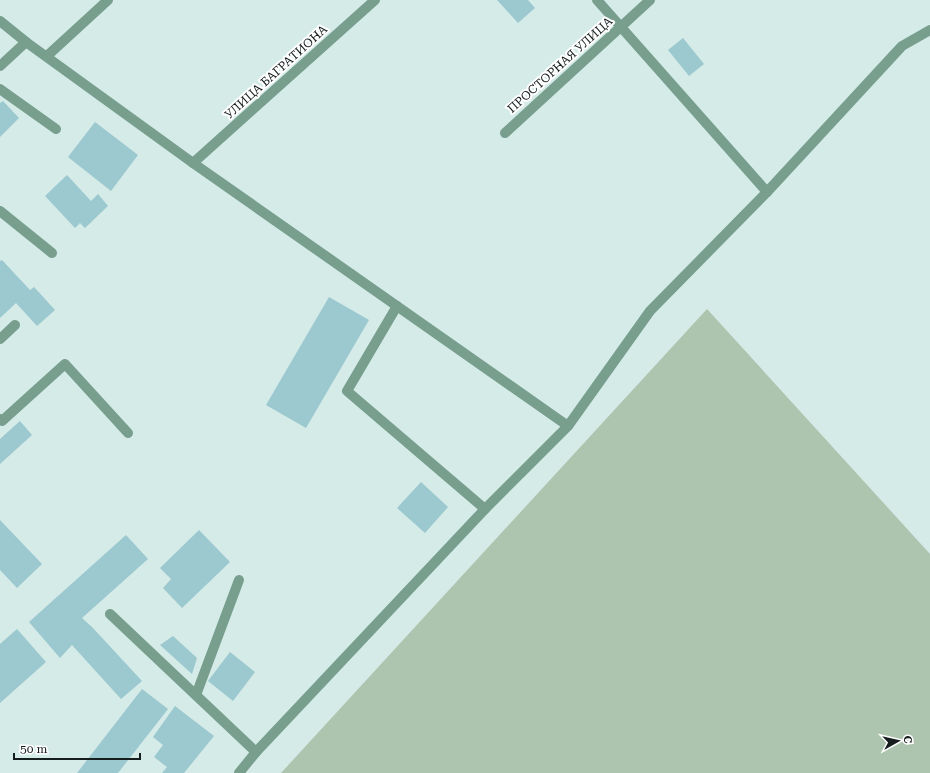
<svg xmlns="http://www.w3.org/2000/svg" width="930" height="773" font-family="'Roboto Serif',serif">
<rect width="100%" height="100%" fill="#d4ebe8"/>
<path fill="#adc4af" d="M 707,309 L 930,554 L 930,773 L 281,773 Z"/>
<g fill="#9cc8cf">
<path d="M 497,0 L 528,0 L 535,8 L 518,23 Z"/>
<path d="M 683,38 L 704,64 L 689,76 L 668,50 Z"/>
<path d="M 3,101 L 19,118 L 0,137 L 0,103 Z"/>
<path d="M 95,122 L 138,155 L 111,191 L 68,157 Z"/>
<path d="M 67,175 L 91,201 L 98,194 L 108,206 L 85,228 L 80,223 L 75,228 L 45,196 Z"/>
<path d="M 2,260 L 30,290 L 34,287 L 55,310 L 37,326 L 16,303 L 0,318 L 0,261 Z"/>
<path d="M 329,297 L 369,320 L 306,428 L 266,405 Z"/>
<path d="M 20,421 L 32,435 L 0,464 L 0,439 Z"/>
<path d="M 421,482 L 448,507 L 425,533 L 397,508 Z"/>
<path d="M 0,520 L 42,564 L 17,588 L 0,570 Z"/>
<path d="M 199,530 L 230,562 L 182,608 L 163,588 L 171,579 L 160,568 Z"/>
<path d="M 126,535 L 148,559 L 82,618 L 92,627 L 142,681 L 121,699 L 72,645 L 60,658 L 29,622 Z"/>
<path d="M 17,629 L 46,662 L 0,703 L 0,644 Z"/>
<path d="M 173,636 L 197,658 L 192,674 L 160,645 Z"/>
<path d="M 230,652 L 255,672 L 233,701 L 208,681 Z"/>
<path d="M 142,689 L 168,709 L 118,773 L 77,773 Z"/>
<path d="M 175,706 L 214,736 L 184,773 L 162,773 L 167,767 L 154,757 L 163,745 L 153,737 Z"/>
</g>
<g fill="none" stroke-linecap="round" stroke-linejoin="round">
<g stroke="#789e8e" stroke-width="10">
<path d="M 597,0 L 767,192"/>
<path d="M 0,21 L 26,42 L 193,163 L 568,426"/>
<path d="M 47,56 L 108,0"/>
<path d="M 0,66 L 26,42"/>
<path d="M 0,89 L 56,129"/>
<path d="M 505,133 L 650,0"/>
<path d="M 193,163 L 375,0"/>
<path d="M 0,211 L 52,253"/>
<path d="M 397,306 L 347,391 L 485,509"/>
<path d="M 0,339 L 15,325"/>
<path d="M 0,419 L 2,421 L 65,364 L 128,433"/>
<path d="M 110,614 L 256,752"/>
<path d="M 196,695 L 239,580"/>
<path d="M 239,773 L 256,752 L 485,509 L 568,426 L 650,311 L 767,192 L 902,46 L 930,30"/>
</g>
</g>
<g text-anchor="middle" stroke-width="4" stroke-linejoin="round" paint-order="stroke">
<g font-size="12" fill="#161e1d" stroke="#fff">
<text transform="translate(560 65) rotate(-42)" y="4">ПРОСТОРНАЯ УЛИЦА</text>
<text transform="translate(276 72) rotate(-42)" y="4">УЛИЦА БАГРАТИОНА</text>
</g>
</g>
<g transform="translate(898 741) rotate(82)" stroke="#ffffff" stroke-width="3" paint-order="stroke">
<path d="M0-3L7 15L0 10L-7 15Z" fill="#161e1d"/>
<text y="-6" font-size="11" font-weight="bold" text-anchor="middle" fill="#161e1d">С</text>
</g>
<path d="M14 753v6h126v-6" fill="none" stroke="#161e1d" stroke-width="2"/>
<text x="20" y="753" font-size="12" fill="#161e1d" stroke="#ffffff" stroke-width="3" paint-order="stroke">50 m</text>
</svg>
